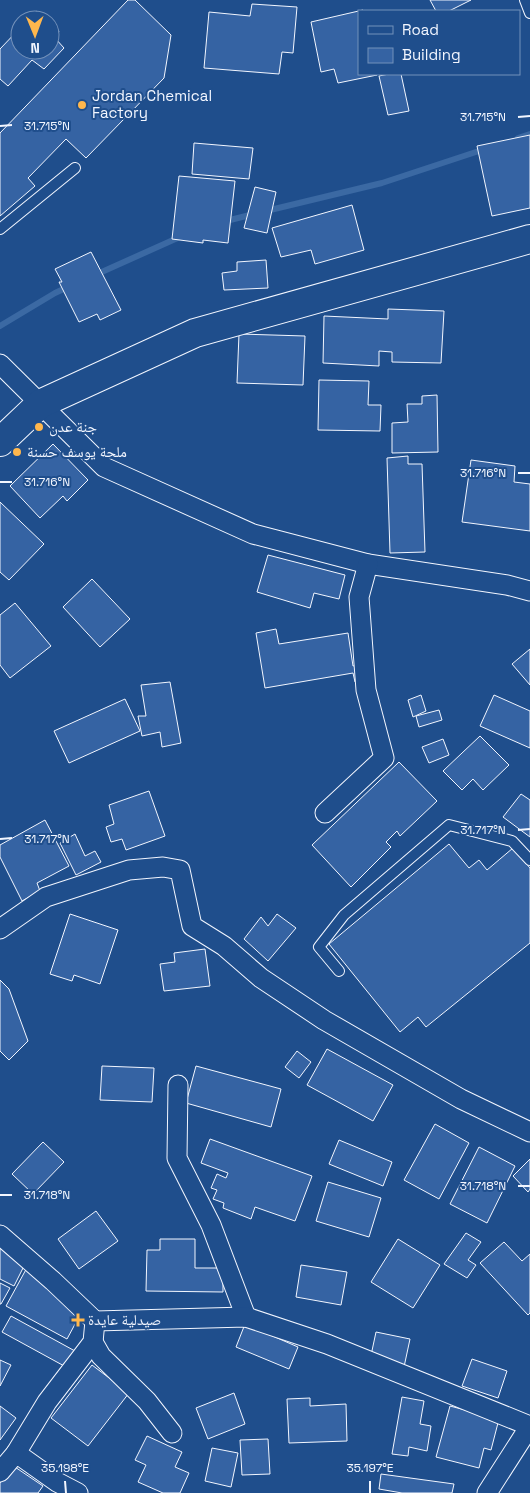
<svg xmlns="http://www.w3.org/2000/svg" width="530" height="1493" font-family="'Space Grotesk','Noto Naskh Arabic',sans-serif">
<rect width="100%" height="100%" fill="#1f4e8c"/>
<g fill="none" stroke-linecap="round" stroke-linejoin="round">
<g stroke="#3b69a3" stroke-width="6">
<path d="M 518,138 L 530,134"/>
<path d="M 266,211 L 382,183 L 485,149"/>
<path d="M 222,222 L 254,214"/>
<path d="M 95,275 L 182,236"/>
<path d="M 0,326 L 55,293 L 70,286"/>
</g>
</g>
<g fill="#3563a3" stroke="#f2f6ff">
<path d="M 128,0 L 135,0 L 171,35 L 164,78 L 86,158 L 66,139 L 28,178 L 35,186 L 0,216 L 0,133 Z"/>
<path d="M 430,0 L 471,0 L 449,11 L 436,11 Z"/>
<path d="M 252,4 L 297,7 L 293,53 L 282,52 L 279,74 L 204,68 L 209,12 L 250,16 Z"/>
<path d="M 363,10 L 363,11 L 359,11 L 359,74 L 377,75 L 338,83 L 334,69 L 321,72 L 311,22 Z"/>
<path d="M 36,11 L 47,20 L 27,20 Z"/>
<path d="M 50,23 L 59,31 L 55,38 L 64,48 L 44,69 L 32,60 L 8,86 L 0,79 L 0,49 L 20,28 L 20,50 L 50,50 Z"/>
<path d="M 389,74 L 401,74 L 409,111 L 388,115 L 379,76 Z"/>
<path d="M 530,135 L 530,208 L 492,216 L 477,146 Z"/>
<path d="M 194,143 L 253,148 L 249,179 L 192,174 Z"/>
<path d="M 179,176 L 235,181 L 228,243 L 203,240 L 203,243 L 172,239 Z"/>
<path d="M 255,187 L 276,192 L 267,233 L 244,228 Z"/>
<path d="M 352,205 L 364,250 L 315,264 L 311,250 L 281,257 L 272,228 Z"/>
<path d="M 91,252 L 121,310 L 100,320 L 97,314 L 79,322 L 59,282 L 62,282 L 55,269 Z"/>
<path d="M 266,260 L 268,288 L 224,290 L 222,273 L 237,271 L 237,262 Z"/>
<path d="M 388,309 L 444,311 L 441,363 L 392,362 L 392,352 L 379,351 L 379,366 L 323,363 L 324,316 L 388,319 Z"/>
<path d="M 239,334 L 305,336 L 303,385 L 237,383 Z"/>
<path d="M 319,380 L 369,381 L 368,405 L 381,405 L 380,431 L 318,430 Z"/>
<path d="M 437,395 L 438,452 L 392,453 L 392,423 L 408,422 L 407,404 L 422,404 L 422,396 Z"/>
<path d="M 53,444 L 88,480 L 67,501 L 63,496 L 40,518 L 10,486 Z"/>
<path d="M 408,456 L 408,464 L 422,464 L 425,552 L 390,553 L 387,458 Z"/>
<path d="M 471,460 L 515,466 L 514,482 L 530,484 L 530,531 L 462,522 Z"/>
<path d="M 0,502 L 44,544 L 9,580 L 0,572 Z"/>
<path d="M 268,555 L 345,575 L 339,599 L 314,593 L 310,608 L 257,592 Z"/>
<path d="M 92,579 L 130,619 L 100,647 L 63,607 Z"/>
<path d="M 15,603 L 51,646 L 10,678 L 0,665 L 0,615 Z"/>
<path d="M 276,629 L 279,644 L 348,633 L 353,666 L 361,664 L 363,681 L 355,682 L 353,673 L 265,688 L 256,633 Z"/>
<path d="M 530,649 L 530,685 L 512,664 Z"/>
<path d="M 170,682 L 181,743 L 162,747 L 160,732 L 142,736 L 138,716 L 146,716 L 141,685 Z"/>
<path d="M 421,695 L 426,711 L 413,717 L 408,700 Z"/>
<path d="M 494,695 L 530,711 L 530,748 L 480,726 Z"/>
<path d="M 125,699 L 140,731 L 69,763 L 54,731 Z"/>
<path d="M 439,710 L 442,720 L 419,727 L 416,716 Z"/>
<path d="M 480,736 L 509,765 L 483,790 L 473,779 L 462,790 L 443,771 Z"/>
<path d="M 443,739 L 449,755 L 429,763 L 422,747 Z"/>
<path d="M 399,762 L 437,801 L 400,836 L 397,831 L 386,842 L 391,847 L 351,887 L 312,845 Z"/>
<path d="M 149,791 L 165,836 L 126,850 L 122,839 L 111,842 L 106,827 L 114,824 L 109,805 Z"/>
<path d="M 521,794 L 530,800 L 530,837 L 503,817 Z"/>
<path d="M 45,820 L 69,866 L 37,883 L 40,891 L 22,901 L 0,857 L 0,845 Z"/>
<path d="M 75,834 L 85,856 L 95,851 L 101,862 L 76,875 L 60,843 Z"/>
<path d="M 449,844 L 469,868 L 479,860 L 487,870 L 513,848 L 530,868 L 530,943 L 426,1027 L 418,1017 L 400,1032 L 329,944 Z"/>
<path d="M 70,914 L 118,930 L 100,984 L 74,975 L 72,981 L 50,974 Z"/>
<path d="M 277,914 L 296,928 L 268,961 L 244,939 L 261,917 L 268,926 Z"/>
<path d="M 205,949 L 210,986 L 164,991 L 160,964 L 175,962 L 174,953 Z"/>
<path d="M 0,980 L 9,989 L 28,1041 L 9,1060 L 0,1051 Z"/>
<path d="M 327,1049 L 393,1085 L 373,1121 L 307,1085 Z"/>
<path d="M 297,1051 L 311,1062 L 299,1078 L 285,1067 Z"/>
<path d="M 102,1066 L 154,1068 L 152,1102 L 100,1100 Z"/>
<path d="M 196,1066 L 281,1089 L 271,1127 L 186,1103 Z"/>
<path d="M 435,1124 L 469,1143 L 439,1199 L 404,1180 Z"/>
<path d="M 210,1139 L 312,1176 L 295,1221 L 255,1207 L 251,1219 L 223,1208 L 224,1203 L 213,1199 L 217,1190 L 211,1188 L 217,1174 L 226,1178 L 228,1173 L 201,1163 Z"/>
<path d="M 339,1140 L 392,1162 L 383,1186 L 329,1164 Z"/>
<path d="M 43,1142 L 64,1162 L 33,1194 L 12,1174 Z"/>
<path d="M 479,1147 L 515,1166 L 487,1223 L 450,1204 Z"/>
<path d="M 530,1159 L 530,1189 L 528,1192 L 513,1176 Z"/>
<path d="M 328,1182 L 381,1198 L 369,1237 L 316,1221 Z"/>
<path d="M 96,1211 L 118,1241 L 79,1269 L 58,1239 Z"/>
<path d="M 466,1233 L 481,1242 L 468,1260 L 476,1265 L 467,1278 L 444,1264 Z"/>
<path d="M 160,1239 L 195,1239 L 195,1268 L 223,1268 L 223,1292 L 146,1291 L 147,1250 L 160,1250 Z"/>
<path d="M 398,1239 L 440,1265 L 413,1308 L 371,1282 Z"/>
<path d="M 504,1242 L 522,1261 L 530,1254 L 530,1313 L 528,1315 L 480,1263 Z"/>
<path d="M 0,1247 L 27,1260 L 14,1286 L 0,1279 Z"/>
<path d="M 29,1264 L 81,1313 L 67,1339 L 6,1306 Z"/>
<path d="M 301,1265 L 347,1272 L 341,1305 L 296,1297 Z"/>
<path d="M 0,1283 L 10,1288 L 1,1304 L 0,1304 Z"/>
<path d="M 11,1316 L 75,1351 L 66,1367 L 2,1332 Z"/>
<path d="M 245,1324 L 298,1347 L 289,1369 L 236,1347 Z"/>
<path d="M 376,1332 L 410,1339 L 404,1367 L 370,1360 Z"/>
<path d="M 472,1359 L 507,1371 L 498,1398 L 462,1386 Z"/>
<path d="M 0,1360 L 11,1365 L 0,1386 Z"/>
<path d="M 92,1365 L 129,1393 L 88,1446 L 51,1418 Z"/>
<path d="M 234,1393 L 245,1424 L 208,1439 L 196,1408 Z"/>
<path d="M 402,1397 L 424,1401 L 420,1424 L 431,1426 L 427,1451 L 409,1447 L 408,1456 L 392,1454 Z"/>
<path d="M 310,1398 L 310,1406 L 346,1404 L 347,1441 L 289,1443 L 287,1399 Z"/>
<path d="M 0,1406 L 16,1418 L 0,1440 Z"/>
<path d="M 450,1406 L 499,1419 L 491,1450 L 484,1448 L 479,1468 L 436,1457 Z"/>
<path d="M 147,1436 L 182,1452 L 175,1467 L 189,1473 L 180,1493 L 163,1493 L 138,1482 L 146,1465 L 135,1460 Z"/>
<path d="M 268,1439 L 270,1474 L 242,1475 L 240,1440 Z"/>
<path d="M 212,1448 L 238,1453 L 231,1487 L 205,1481 Z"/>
<path d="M 12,1465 L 43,1486 L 38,1493 L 0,1493 L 0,1483 Z"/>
<path d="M 381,1474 L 454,1484 L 452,1493 L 402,1493 L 379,1489 Z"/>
</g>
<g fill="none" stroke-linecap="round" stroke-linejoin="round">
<g stroke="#f2f6ff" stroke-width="12">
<g id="lane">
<path d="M 525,0 L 530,13"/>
<path d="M 0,229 L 75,168"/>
<path d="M 339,971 L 319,947 L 344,915 L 449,825 L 512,841 L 530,860"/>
</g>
</g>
<g stroke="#f2f6ff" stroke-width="21">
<g id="street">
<path d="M 0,364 L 104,467 L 253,534 L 368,564 L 507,585 L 530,591"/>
<path d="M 325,813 L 384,758 L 366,690 L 359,597 L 368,564"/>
<path d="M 0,929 L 46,897 L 129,870 L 163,867 L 180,870 L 192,926 L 224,946 L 261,978 L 324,1020 L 461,1099 L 530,1132"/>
<path d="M 178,1085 L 177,1158 L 211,1225 L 246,1317"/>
<path d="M 0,1235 L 53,1281 L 95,1321 L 246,1317 L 327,1344 L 530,1426 L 487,1493"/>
<path d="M 93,1342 L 101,1356 L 147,1401 L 172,1433"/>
<path d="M 16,1453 L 47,1402 L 93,1342 L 95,1321"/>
<path d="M 0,1472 L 16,1453 L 57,1482 L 78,1493"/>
</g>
</g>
<g stroke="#f2f6ff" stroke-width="30">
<path id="secondary" d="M 0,442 L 40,404 L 195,333 L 530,239"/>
</g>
<use href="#lane" stroke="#1f4e8c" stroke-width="10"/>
<use href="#street" stroke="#1f4e8c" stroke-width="19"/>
<use href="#secondary" stroke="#1f4e8c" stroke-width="28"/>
</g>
<path fill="none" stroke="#f2f6ff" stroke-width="2" d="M 518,117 L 530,116M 0,126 L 12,125M 518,473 L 530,473M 0,482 L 12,482M 518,830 L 530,829M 0,839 L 12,838M 518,1186 L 530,1186M 0,1195 L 12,1195M 65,1481 L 66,1493M 370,1481 L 370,1493"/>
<g fill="#ffb74d" stroke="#1f4e8c" stroke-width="2">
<circle cx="82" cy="105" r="5"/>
<circle cx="39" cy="427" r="5"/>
<circle cx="17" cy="452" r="5"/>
<path d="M75.5 1312.5h5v5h5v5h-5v5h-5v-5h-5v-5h5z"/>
</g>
<g text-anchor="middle" stroke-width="4" stroke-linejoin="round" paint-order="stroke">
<g font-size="15" fill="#f2f6ff" stroke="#1f4e8c" text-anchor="start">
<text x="92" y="101">Jordan Chemical<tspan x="92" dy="17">Factory</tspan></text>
<text x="49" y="432">جنة عدن</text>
<text x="27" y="457">ملحة يوسف حسنة</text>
<text x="88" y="1325">صيدلية عايدة</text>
</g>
</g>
<g font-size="12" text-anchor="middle" fill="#f2f6ff" stroke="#1f4e8c" stroke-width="4" stroke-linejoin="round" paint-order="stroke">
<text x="483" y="121">31.715°N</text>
<text x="47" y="130">31.715°N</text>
<text x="483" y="477">31.716°N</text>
<text x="47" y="486">31.716°N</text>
<text x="483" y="834">31.717°N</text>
<text x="47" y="843">31.717°N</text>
<text x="483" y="1190">31.718°N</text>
<text x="47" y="1199">31.718°N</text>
<text x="65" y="1472">35.198°E</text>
<text x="370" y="1472">35.197°E</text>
</g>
<rect x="358" y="10" width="162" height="65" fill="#1f4e8c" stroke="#7391ba"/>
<rect x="368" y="26" width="25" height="8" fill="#1f4e8c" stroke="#7391ba"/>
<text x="402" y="35" font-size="15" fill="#f2f6ff">Road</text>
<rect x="368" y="48" width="25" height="15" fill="#3563a3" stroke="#7391ba"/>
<text x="402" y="60" font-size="15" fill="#f2f6ff">Building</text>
<g transform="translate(35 35) rotate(179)"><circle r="24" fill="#1f4e8c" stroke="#7391ba"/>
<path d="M0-4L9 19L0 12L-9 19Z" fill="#ffb74d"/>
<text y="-8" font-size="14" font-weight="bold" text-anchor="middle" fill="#f2f6ff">N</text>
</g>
</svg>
